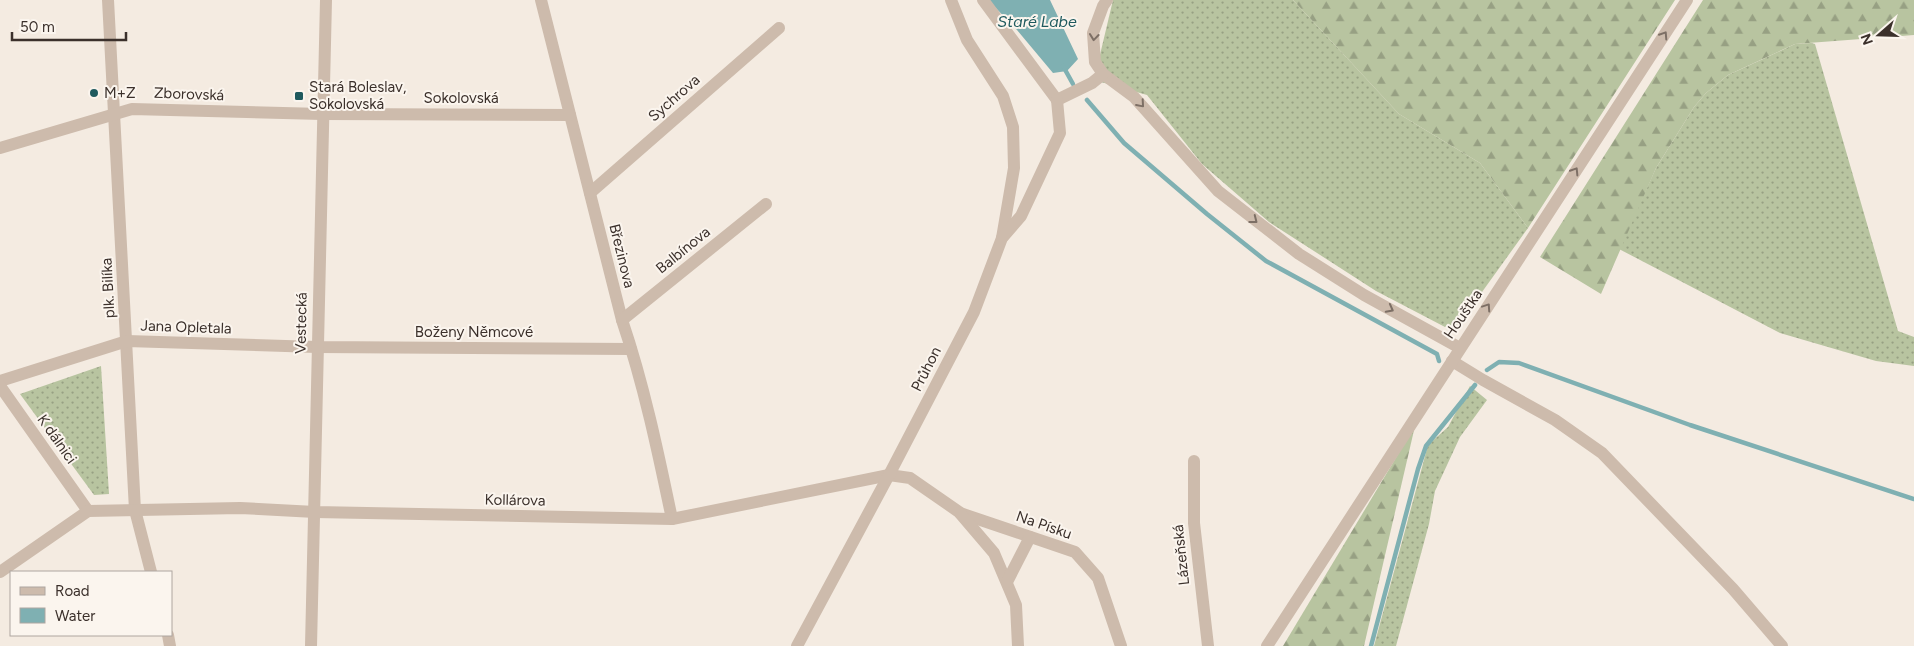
<svg xmlns="http://www.w3.org/2000/svg" width="1914" height="646" font-family="Figtree,sans-serif">
<defs>
<pattern id="grass-dots" width="8" height="8" patternUnits="userSpaceOnUse" patternTransform="scale(1.25)"><rect width="8" height="8" fill="#b8c4a0"/><path d="M2 2h.1M6 6h.1" fill="none" stroke="#97a083" stroke-width="1.8" stroke-linecap="round"/></pattern>
<pattern id="forest-firs" width="22" height="20" patternUnits="userSpaceOnUse" patternTransform="scale(1.25)"><rect width="22" height="20" fill="#b8c4a0"/><path d="M5 1l3.5 6h-7zM16 11l3.5 6h-7z" fill="#97a083"/></pattern>
</defs>
<rect width="100%" height="100%" fill="#f4ebe1"/>
<g fill="url(#grass-dots)">
<path d="M 1113,0 L 1293,0 L 1399,114 L 1480,163 L 1528,228 L 1459,324 L 1445,327 L 1376,291 L 1269,222 L 1202,164 L 1147,95 L 1094,80 Z"/>
<path d="M 1811,43 L 1815,44 L 1898,331 L 1914,337 L 1914,366 L 1876,361 L 1780,333 L 1619,249 L 1656,168 L 1694,107 L 1706,93 L 1728,75 L 1763,59 L 1795,44 Z"/>
<path d="M 101,366 L 109,494 L 94,495 L 20,394 Z"/>
<path d="M 1470,386 L 1487,400 L 1460,437 L 1435,491 L 1429,524 L 1396,646 L 1374,646 L 1428,445 L 1448,427 Z"/>
</g>
<g fill="url(#forest-firs)">
<path d="M 1293,0 L 1675,0 L 1528,228 L 1480,163 L 1399,114 Z"/>
<path d="M 1703,0 L 1914,0 L 1914,35 L 1795,44 L 1728,75 L 1706,93 L 1694,107 L 1656,168 L 1601,294 L 1540,257 Z"/>
<path d="M 1415,426 L 1364,646 L 1283,646 Z"/>
</g>
<path fill="#7fb0b2" d="M 988,0 L 1050,0 L 1078,59 L 1067,71 L 1053,73 L 1017,30 Z"/>
<g fill="none" stroke-linecap="round" stroke-linejoin="round">
<g stroke="#7fb0b2" stroke-width="4.5">
<path d="M 1063,66 L 1073,84"/>
<path d="M 1087,100 L 1124,143 L 1207,214 L 1266,261 L 1437,354 L 1439,361"/>
<path d="M 1487,370 L 1499,362 L 1519,363 L 1690,425 L 1914,499"/>
<path d="M 1371,646 L 1418,469 L 1426,446 L 1475,385"/>
</g>
<g stroke="#cdbbac" stroke-width="12">
<path d="M 108,0 L 135,510 L 151,572"/>
<path d="M 541,0 L 622,320 C 644,385 658,452 672,519"/>
<path d="M 951,0 L 967,40 L 1003,96 L 1013,127 L 1014,168 L 1002,238"/>
<path d="M 983,0 L 1057,100"/>
<path d="M 1107,0 L 1103,6 L 1093,33 L 1095,62 L 1103,74 L 1134,97 L 1218,191 L 1299,254 L 1364,295 L 1460,348"/>
<path d="M 1057,100 L 1092,83 L 1103,74"/>
<path d="M 0,148 L 132,109 L 322,114 L 570,115"/>
<path d="M 590,193 L 779,28"/>
<path d="M 622,320 L 766,204"/>
<path d="M 1452,361 L 1483,380 L 1555,420 L 1602,453 L 1733,589 L 1782,646"/>
<path d="M 0,381 L 127,341 L 317,347 L 631,349"/>
<path d="M 0,386 L 88,511"/>
<path d="M 1194,461 L 1194,523 L 1208,646"/>
<path d="M 960,513 L 1075,552 L 1098,578 L 1121,646"/>
<path d="M 0,572 L 88,511 L 240,508 L 315,512 L 672,519 L 889,475 L 910,478 L 959,512 L 994,553 L 1016,605 L 1018,646"/>
<path d="M 1007,582 L 1030,537"/>
<path d="M 168,635 L 170,646"/>
<path d="M 311,646 L 326,0"/>
<path d="M 797,646 L 889,475 L 974,312 L 1002,238 L 1021,216 L 1060,133 L 1057,100"/>
<path d="M 1267,646 L 1687,0"/>
</g>
</g>
<defs><path id="oneway-chevron" d="M-2-3.5L2.5 0L-2 3.5" fill="none" stroke-width="1.6" stroke-linecap="round" stroke-linejoin="round" transform="scale(1.25)"/></defs>
<g stroke="#7d6f65">
<use href="#oneway-chevron" transform="translate(1664 35) rotate(-57)"/>
<use href="#oneway-chevron" transform="translate(1094 37) rotate(96)"/>
<use href="#oneway-chevron" transform="translate(1141 104) rotate(49)"/>
<use href="#oneway-chevron" transform="translate(1575 171) rotate(-58)"/>
<use href="#oneway-chevron" transform="translate(1254 220) rotate(38)"/>
<use href="#oneway-chevron" transform="translate(1487 307) rotate(-56)"/>
<use href="#oneway-chevron" transform="translate(1390 309) rotate(28)"/>
</g>
<g fill="#1f5a5e" stroke="#fbf5ee" stroke-width="2">
<circle cx="94" cy="93" r="5"/>
<rect x="294" y="91" width="10" height="10" rx="2.5"/>
</g>
<g text-anchor="middle" stroke-width="4" stroke-linejoin="round" paint-order="stroke">
<g font-size="15" fill="#3b302b" stroke="#fbf5ee" text-anchor="start">
<text x="309" y="92">Stará Boleslav,<tspan x="309" dy="17">Sokolovská</tspan></text>
<text x="104" y="98">M+Z</text>
</g>
<g font-size="15" fill="#3b302b" stroke="#fbf5ee">
<text transform="translate(189 94) rotate(2)" y="5">Zborovská</text>
<text x="461" y="103">Sokolovská</text>
<text transform="translate(674 98) rotate(-41)" y="5">Sychrova</text>
<text transform="translate(683 250) rotate(-39)" y="5">Balbínova</text>
<text transform="translate(622 256) rotate(76)" y="5">Březinova</text>
<text transform="translate(108 288) rotate(-93)" y="5">plk. Bilíka</text>
<text transform="translate(1463 314) rotate(-56)" y="5">Houštka</text>
<text transform="translate(301 323) rotate(-89)" y="5">Vestecká</text>
<text transform="translate(186 327) rotate(2)" y="5">Jana Opletala</text>
<text x="474" y="337">Boženy Němcové</text>
<text transform="translate(926 369) rotate(-63)" y="5">Průhon</text>
<text transform="translate(57 439) rotate(55)" y="5">K dálnici</text>
<text transform="translate(515 500) rotate(1)" y="5">Kollárova</text>
<text transform="translate(1044 525) rotate(19)" y="5">Na Písku</text>
<text transform="translate(1181 555) rotate(-96)" y="5">Lázeňská</text>
</g>
<g font-size="16" font-style="italic" fill="#1f5a5e" stroke="#fbf5ee">
<text x="1037" y="27">Staré Labe</text>
</g>
</g>
<rect x="10" y="571" width="162" height="65" fill="#fbf5ee" stroke="#aea6a0"/>
<rect x="20" y="587" width="25" height="8" fill="#cdbbac" stroke="#aea6a0"/>
<text x="55" y="596" font-size="15" fill="#3b302b">Road</text>
<rect x="20" y="608" width="25" height="15" fill="#7fb0b2" stroke="#aea6a0"/>
<text x="55" y="621" font-size="15" fill="#3b302b">Water</text>
<g transform="translate(1879 35) rotate(250)" stroke="#fbf5ee" stroke-width="4" paint-order="stroke">
<path d="M0-4L9 19L0 12L-9 19Z" fill="#3b302b"/>
<text y="-8" font-size="14" font-weight="bold" text-anchor="middle" fill="#3b302b">N</text>
</g>
<path d="M12 32v8h114v-8" fill="none" stroke="#3b302b" stroke-width="2.5"/>
<text x="20" y="32" font-size="15" fill="#3b302b" stroke="#fbf5ee" stroke-width="4" paint-order="stroke">50 m</text>
</svg>
